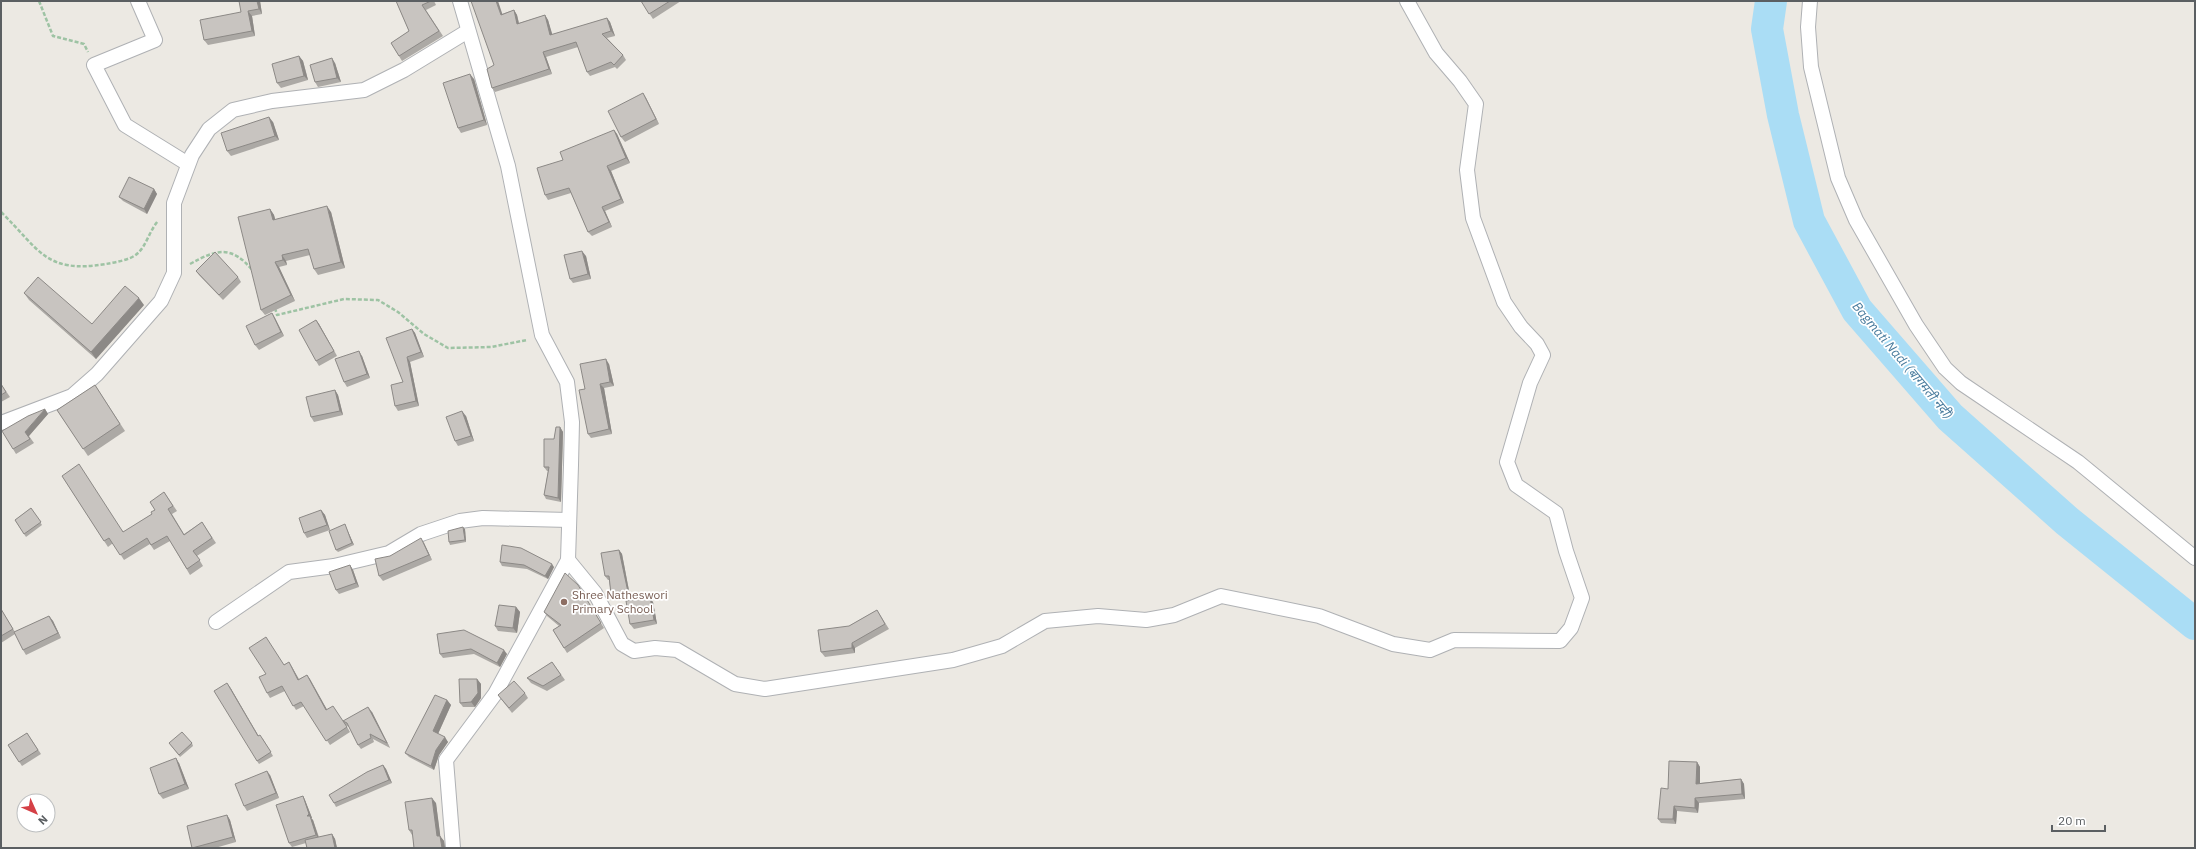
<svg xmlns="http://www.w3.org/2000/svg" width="2196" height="849" font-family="'IBM Plex Sans','Noto Sans Devanagari',sans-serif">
<rect width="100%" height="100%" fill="#ece9e3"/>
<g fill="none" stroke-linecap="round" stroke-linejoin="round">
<path stroke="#aaddf5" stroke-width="32" d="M 1771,1 L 1767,29 L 1783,115 L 1809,221 L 1857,310 L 1950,417 L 2067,521 L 2195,624"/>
<g stroke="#afb1b4" stroke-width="16">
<g id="street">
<path d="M 138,1 L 155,40 L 94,65 L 125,125 L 188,164"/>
<path d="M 1810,1 L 1808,27 L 1811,67 L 1838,178 L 1856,220 L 1916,325 L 1945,368 L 1961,383 L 2078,462 L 2195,558"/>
<path d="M 1,423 L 72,396 L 97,374 L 161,301 L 174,273 L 174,203 L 192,155 L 209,129 L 233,110 L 272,101 L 364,90 L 404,70 L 468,31"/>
<path d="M 568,560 L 595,593 L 622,644 L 634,651 L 655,648 L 677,650 L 735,684 L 765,689 L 953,660 L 1002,646 L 1045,621 L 1098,616 L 1146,620 L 1174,615 L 1221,596 L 1319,616 L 1393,644 L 1430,650 L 1454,640 L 1560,641 L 1571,628 L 1582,598 L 1566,551 L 1556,513 L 1516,485 L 1507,462 L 1530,383 L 1543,355 L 1537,344 L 1521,327 L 1504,302 L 1473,218 L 1467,170 L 1476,104 L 1460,81 L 1436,53 L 1407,1"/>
<path d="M 216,622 L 289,572 L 334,566 L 389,553 L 421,534 L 460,521 L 483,518 L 569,520"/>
<path d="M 453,848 L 446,760 L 495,694 L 568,560 L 571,465 L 572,422 L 567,382 L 542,335 L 508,166 L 460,1"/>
</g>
</g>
<g stroke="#9ec3a4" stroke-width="2.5" stroke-dasharray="4 2" stroke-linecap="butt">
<path d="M 39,1 L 53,36 L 84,44 L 88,52"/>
<path d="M 1,212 C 40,250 45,274 106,264 C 116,262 131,260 138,253 C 146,246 150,230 158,221"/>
<path d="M 190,264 C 217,249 232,245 253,271"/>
<path d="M 275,308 L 277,315 L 344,299 L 378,300 L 398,312 L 424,334 L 448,348 L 491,347 L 527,340"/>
</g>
<use href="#street" stroke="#fff" stroke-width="14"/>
</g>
<g fill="#aca9a5">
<path d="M 260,1 L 262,14 L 252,16 L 255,36 L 208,45 L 204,40 L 241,12 Z"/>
<path d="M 396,1 L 434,1 L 436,5 L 426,10 L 443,36 L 402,61 L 391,43 L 409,31 Z"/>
<path d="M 641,1 L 681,1 L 653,19 Z"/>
<path d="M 514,10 L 517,15 L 519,23 L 545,15 L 548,20 L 552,35 L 607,18 L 610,22 L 615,36 L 607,38 L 623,55 L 626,60 L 617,69 L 615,67 L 590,76 L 587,72 L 578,47 L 546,57 L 552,74 L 495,92 L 492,88 L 494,65 L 502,14 Z"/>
<path d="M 299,56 L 303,61 L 308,80 L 281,88 L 277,83 Z"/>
<path d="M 335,63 L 341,82 L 318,87 L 315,82 Z"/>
<path d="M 474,79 L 487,125 L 461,133 L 458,128 Z"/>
<path d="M 643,93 L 646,98 L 659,124 L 625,142 L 621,137 Z"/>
<path d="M 273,122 L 279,140 L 231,156 L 227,151 Z"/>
<path d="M 614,130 L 617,134 L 630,163 L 611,171 L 624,203 L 605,211 L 612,227 L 592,236 L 588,232 L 571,193 L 548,200 L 545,195 L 563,160 Z"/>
<path d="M 154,189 L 157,194 L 147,214 L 123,201 L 119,197 Z"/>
<path d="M 270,209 L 274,215 L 275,220 L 331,212 L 345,268 L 318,275 L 314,269 L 310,255 L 286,261 L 287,265 L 279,267 L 295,301 L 265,315 L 261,310 Z"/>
<path d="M 586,256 L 591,279 L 573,283 L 570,279 Z"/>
<path d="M 196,271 L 238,277 L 241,282 L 223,300 L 199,275 Z"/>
<path d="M 24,293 L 92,324 L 144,305 L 96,359 L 29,300 Z"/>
<path d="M 272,313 L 275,318 L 284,336 L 259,350 L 255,345 Z"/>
<path d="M 316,320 L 319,324 L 337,356 L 319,366 L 316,361 Z"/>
<path d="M 412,329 L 415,333 L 424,357 L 410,362 L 419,406 L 398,411 L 395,406 L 403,382 Z"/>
<path d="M 362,356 L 370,378 L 347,387 L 344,382 Z"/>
<path d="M 609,364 L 614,386 L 604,388 L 612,434 L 591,438 L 588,434 L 585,389 Z"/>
<path d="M 1,384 L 10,397 L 1,402 Z"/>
<path d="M 95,385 L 125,431 L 88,456 L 57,410 Z"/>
<path d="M 335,390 L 338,395 L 343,415 L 314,422 L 311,417 Z"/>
<path d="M 45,409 L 48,414 L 29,436 L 34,443 L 16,454 L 13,449 Z"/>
<path d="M 466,416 L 474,441 L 458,446 L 455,441 Z"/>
<path d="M 560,427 L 563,432 L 561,502 L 546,499 L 544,495 L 548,471 L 547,471 L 544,467 L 554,439 Z"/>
<path d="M 62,476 L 124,532 L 152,514 L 155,510 L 164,492 L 177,511 L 172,514 L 184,534 L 202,522 L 216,543 L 197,556 L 203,566 L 190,575 L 170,541 L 154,550 L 150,544 L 124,560 L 113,543 L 108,547 Z"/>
<path d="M 31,508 L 42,525 L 26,537 L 15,520 Z"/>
<path d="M 321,510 L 325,515 L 330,530 L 307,538 L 304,533 Z"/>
<path d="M 346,527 L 354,545 L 338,552 L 336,550 Z"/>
<path d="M 465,529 L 466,542 L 450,545 L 449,542 Z"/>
<path d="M 424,543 L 432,560 L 383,581 L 379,576 L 390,556 Z"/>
<path d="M 619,550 L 622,554 L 630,596 L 614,598 L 611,594 L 609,580 L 608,580 L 605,576 Z"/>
<path d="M 500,562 L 554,567 L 548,579 L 527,569 L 502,566 Z"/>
<path d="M 350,565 L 353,570 L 359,587 L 339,594 L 336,590 Z"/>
<path d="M 581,590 L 604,628 L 567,653 L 553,630 L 559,626 L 547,616 L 544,612 Z"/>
<path d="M 653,602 L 657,624 L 634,629 L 630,624 Z"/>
<path d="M 516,607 L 520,612 L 517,633 L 498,631 L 495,626 Z"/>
<path d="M 1,609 L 15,632 L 49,616 L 53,621 L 61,638 L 26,655 L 23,650 L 15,634 L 1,643 Z"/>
<path d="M 877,610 L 889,629 L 855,648 L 855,653 L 825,657 L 821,652 L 849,626 Z"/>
<path d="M 437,634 L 507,654 L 500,667 L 474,654 L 443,658 L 440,654 Z"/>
<path d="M 289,662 L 292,667 L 299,679 L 307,675 L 327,710 L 343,721 L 372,712 L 390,748 L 373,739 L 374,742 L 361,749 L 358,745 L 349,727 L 346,725 L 350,732 L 330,745 L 304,706 L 296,710 L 285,691 L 270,698 L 267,693 L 266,674 Z"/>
<path d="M 552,662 L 565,680 L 547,691 L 531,683 L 527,678 Z"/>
<path d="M 477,679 L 481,684 L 481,698 L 475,707 L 463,707 L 460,703 Z"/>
<path d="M 230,687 L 258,736 L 263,739 L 273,756 L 259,764 L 257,761 Z"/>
<path d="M 525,693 L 528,698 L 512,713 L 498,695 Z"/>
<path d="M 447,700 L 451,705 L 438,734 L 448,742 L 439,755 L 434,770 L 409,757 L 405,753 Z"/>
<path d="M 27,733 L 41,754 L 22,766 L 8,745 Z"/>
<path d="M 169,743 L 192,743 L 193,746 L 180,757 Z"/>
<path d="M 1697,762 L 1700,767 L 1700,783 L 1741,779 L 1744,784 L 1745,799 L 1699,803 L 1698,813 L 1677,811 L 1676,824 L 1661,823 L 1658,819 L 1668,789 Z"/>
<path d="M 179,763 L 189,789 L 163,799 L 159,794 Z"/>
<path d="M 383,765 L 386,769 L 392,783 L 336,807 L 334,803 Z"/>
<path d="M 270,775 L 279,798 L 247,811 L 244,806 Z"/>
<path d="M 303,796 L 305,800 L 312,818 L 311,818 L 313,820 L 319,837 L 332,834 L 335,839 L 337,848 L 307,848 L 306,843 L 292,847 L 289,843 Z"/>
<path d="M 436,803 L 440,836 L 444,841 L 445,848 L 414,848 L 413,835 L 412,835 L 409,830 Z"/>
<path d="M 227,815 L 230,820 L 236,842 L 215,848 L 194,848 Z"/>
</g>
<g fill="#8c8986">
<path d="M 257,1 L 260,1 L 262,14 L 259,9 Z"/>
<path d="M 496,1 L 498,1 L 504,19 L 501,15 Z"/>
<path d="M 514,10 L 517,15 L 520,29 L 517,24 Z"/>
<path d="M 248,11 L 252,16 L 255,36 L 252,31 Z"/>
<path d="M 545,15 L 548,20 L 554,40 L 550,35 Z"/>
<path d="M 607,18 L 610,22 L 615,36 L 611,31 Z"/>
<path d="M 543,52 L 546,57 L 552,74 L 549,69 Z"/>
<path d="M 299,56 L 303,61 L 308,80 L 304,76 Z"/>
<path d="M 332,58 L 335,63 L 341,82 L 337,78 Z"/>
<path d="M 470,74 L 474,79 L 487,125 L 484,120 Z"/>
<path d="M 643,93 L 646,98 L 659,124 L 656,119 Z"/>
<path d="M 269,117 L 273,122 L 279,140 L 275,136 Z"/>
<path d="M 614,130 L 617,134 L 630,163 L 626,158 Z"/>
<path d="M 607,166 L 611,171 L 624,203 L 621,199 Z"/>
<path d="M 154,189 L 157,194 L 147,214 L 144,209 Z"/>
<path d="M 327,206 L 331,212 L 345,268 L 341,262 Z"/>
<path d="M 602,207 L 605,211 L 612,227 L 609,222 Z"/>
<path d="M 270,209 L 274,215 L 277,226 L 273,220 Z"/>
<path d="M 582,251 L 586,256 L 591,279 L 588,274 Z"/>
<path d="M 282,255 L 286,261 L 287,265 L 283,260 Z"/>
<path d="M 275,262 L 279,267 L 295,301 L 291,295 Z"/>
<path d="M 139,298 L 144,305 L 96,359 L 91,352 Z"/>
<path d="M 272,313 L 275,318 L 284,336 L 281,332 Z"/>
<path d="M 316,320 L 319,324 L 337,356 L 334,351 Z"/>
<path d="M 412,329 L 415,333 L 424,357 L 421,352 Z"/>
<path d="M 359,351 L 362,356 L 370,378 L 367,374 Z"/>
<path d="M 407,357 L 410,362 L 419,406 L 416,401 Z"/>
<path d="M 606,359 L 609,364 L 614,386 L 610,382 Z"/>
<path d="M 600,384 L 604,388 L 612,434 L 609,429 Z"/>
<path d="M 335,390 L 338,395 L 343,415 L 340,411 Z"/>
<path d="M 45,409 L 48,414 L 28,437 L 25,432 Z"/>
<path d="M 462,411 L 466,416 L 474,441 L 471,436 Z"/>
<path d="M 560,427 L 563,432 L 561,502 L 558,498 Z"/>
<path d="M 321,510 L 325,515 L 330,530 L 327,525 Z"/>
<path d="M 345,524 L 346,527 L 354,545 L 352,543 Z"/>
<path d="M 463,527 L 465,529 L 466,542 L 465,540 Z"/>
<path d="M 421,538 L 424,543 L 432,560 L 429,555 Z"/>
<path d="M 619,550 L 622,554 L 630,596 L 628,592 Z"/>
<path d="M 552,564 L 554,567 L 548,579 L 545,576 Z"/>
<path d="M 350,565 L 353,570 L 359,587 L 356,583 Z"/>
<path d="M 650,597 L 653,602 L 657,624 L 654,620 Z"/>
<path d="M 516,607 L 520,612 L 517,633 L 513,628 Z"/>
<path d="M 49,616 L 53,621 L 61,638 L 58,633 Z"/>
<path d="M 852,643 L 855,648 L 855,653 L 852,648 Z"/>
<path d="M 504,650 L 507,654 L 500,667 L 497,663 Z"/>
<path d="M 289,662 L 292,667 L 301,684 L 298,680 Z"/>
<path d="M 307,675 L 310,679 L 330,715 L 326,710 Z"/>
<path d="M 477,679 L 481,684 L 481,698 L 475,707 L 471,702 Z"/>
<path d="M 227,683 L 230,687 L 261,740 L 258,736 Z"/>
<path d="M 447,700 L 451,705 L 437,736 L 433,731 Z"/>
<path d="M 368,707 L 372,712 L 390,748 L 387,743 Z"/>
<path d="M 445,737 L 448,742 L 439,755 L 434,770 L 431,766 L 436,750 Z"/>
<path d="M 176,758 L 179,763 L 189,789 L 185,784 Z"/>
<path d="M 1697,762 L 1700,767 L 1700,788 L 1696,784 Z"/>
<path d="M 383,765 L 386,769 L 392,783 L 389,780 Z"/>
<path d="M 267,771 L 270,775 L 279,798 L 276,793 Z"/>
<path d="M 1741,779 L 1744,784 L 1745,799 L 1742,794 Z"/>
<path d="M 303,796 L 305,800 L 312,818 L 311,818 L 313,820 L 319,839 L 316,835 L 307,816 Z"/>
<path d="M 432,798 L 436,803 L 441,841 L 437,836 Z"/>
<path d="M 1695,798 L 1699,803 L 1698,813 L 1695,808 Z"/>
<path d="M 1674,806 L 1677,811 L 1676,824 L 1673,819 Z"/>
<path d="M 227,815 L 230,820 L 236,842 L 233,837 Z"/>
<path d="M 332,834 L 335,839 L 337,848 L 335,848 Z"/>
<path d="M 440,836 L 444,841 L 445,848 L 442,848 Z"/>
</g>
<g fill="#c8c4c0" stroke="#8c8986">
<path d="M 239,1 L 257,1 L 259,9 L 248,11 L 252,31 L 204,40 L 200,20 L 241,12 Z"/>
<path d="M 396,1 L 431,1 L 422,5 L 439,31 L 399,56 L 391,43 L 409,31 Z"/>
<path d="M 471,1 L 496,1 L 501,15 L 514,10 L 517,24 L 545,15 L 550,35 L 607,18 L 611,31 L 602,34 L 623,55 L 614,65 L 611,62 L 587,72 L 576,42 L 543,52 L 549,69 L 492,88 L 487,69 L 494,65 Z"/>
<path d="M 641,1 L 670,1 L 649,14 Z"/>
<path d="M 299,56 L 304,76 L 277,83 L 272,64 Z"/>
<path d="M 332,58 L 337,78 L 315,82 L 310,65 Z"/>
<path d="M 470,74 L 484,120 L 458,128 L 443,83 Z"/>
<path d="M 643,93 L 656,119 L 621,137 L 608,111 Z"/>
<path d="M 269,117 L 275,136 L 227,151 L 221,133 Z"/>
<path d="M 614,130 L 626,158 L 607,166 L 621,199 L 602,207 L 609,222 L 588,232 L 569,188 L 545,195 L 537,168 L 563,160 L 560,152 Z"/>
<path d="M 129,177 L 154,189 L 144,209 L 119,197 Z"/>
<path d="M 327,206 L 341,262 L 314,269 L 308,249 L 282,255 L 283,260 L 275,262 L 291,295 L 261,310 L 238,217 L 270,209 L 273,220 Z"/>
<path d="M 582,251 L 588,274 L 570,279 L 564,255 Z"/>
<path d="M 215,252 L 238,277 L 219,295 L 196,271 Z"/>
<path d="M 38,277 L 92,324 L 125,286 L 139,298 L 91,352 L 24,293 Z"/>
<path d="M 272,313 L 281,332 L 255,345 L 246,326 Z"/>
<path d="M 316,320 L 334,351 L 316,361 L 299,330 Z"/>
<path d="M 412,329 L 421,352 L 407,357 L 416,401 L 395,406 L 391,385 L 403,382 L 386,338 Z"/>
<path d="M 359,351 L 367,374 L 344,382 L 335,359 Z"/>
<path d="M 606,359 L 610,382 L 600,384 L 609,429 L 588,434 L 579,390 L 585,389 L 580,364 Z"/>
<path d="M 1,384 L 6,392 L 1,395 Z"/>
<path d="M 95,385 L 120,424 L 83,449 L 57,410 Z"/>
<path d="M 335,390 L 340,411 L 311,417 L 306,397 Z"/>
<path d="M 45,409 L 25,432 L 30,439 L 13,449 L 2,431 L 28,416 Z"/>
<path d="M 462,411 L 471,436 L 455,441 L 446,417 Z"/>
<path d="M 556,427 L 560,427 L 558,498 L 544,495 L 549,467 L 544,467 L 544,439 L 554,439 Z"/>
<path d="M 79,464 L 123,532 L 152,514 L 151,512 L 155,510 L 150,502 L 164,492 L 173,506 L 168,509 L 184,535 L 202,522 L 212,538 L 193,551 L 200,560 L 187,569 L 167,536 L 151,545 L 147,538 L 120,555 L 109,538 L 104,541 L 62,476 Z"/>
<path d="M 31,508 L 41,522 L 24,534 L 15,520 Z"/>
<path d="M 321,510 L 327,525 L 304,533 L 299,518 Z"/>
<path d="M 345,524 L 352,543 L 336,550 L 329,531 Z"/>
<path d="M 463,527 L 465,540 L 449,542 L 448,531 Z"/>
<path d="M 421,538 L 429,555 L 379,576 L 375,559 L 390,556 Z"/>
<path d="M 502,545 L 521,548 L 552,564 L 545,576 L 524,565 L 500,562 Z"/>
<path d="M 619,550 L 628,592 L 611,594 L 609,576 L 605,576 L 601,553 Z"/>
<path d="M 350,565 L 356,583 L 336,590 L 329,572 Z"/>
<path d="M 565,573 L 578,585 L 601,623 L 564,648 L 553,630 L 561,625 L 544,612 Z"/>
<path d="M 650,597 L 654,620 L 630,624 L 626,601 Z"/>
<path d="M 499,605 L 516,607 L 513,628 L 495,626 Z"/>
<path d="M 1,609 L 13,629 L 1,636 Z"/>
<path d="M 877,610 L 885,624 L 852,643 L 852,648 L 821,652 L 818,630 L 849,626 Z"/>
<path d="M 49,616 L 58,633 L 23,650 L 14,632 Z"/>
<path d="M 464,630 L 504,650 L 497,663 L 471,649 L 440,654 L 437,634 Z"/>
<path d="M 266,637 L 284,665 L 289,662 L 298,680 L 307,675 L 326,710 L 333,706 L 343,721 L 368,707 L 387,743 L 370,734 L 371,738 L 358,745 L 347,723 L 343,721 L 347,727 L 326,741 L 301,702 L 293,706 L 282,686 L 267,693 L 259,677 L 266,674 L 249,648 Z"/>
<path d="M 552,662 L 561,675 L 543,686 L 527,678 Z"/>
<path d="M 459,679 L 477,679 L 478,693 L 471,702 L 460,703 Z"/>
<path d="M 514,681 L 525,693 L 509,708 L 498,695 Z"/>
<path d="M 227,683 L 258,736 L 260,735 L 271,752 L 257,761 L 214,691 Z"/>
<path d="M 435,695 L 447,700 L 433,731 L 445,737 L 436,750 L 431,766 L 405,753 Z"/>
<path d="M 182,732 L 192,743 L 179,755 L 169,743 Z"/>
<path d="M 27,733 L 38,750 L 19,762 L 8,745 Z"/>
<path d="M 176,758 L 185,784 L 159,794 L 150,768 Z"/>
<path d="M 1669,761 L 1697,762 L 1696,784 L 1741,779 L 1742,794 L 1695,798 L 1695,808 L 1674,806 L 1673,819 L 1658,819 L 1661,788 L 1668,789 Z"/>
<path d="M 383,765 L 389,780 L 334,803 L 329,795 L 367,772 Z"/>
<path d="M 267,771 L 276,793 L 244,806 L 235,784 Z"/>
<path d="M 303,796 L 309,814 L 307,816 L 310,816 L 316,835 L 289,843 L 276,805 Z"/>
<path d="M 432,798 L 437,836 L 440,836 L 442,848 L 414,848 L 412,830 L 409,830 L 405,802 Z"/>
<path d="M 227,815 L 233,837 L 192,848 L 187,826 Z"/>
<path d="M 332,834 L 335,848 L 307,848 L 305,840 Z"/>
</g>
<circle fill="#8d6e63" stroke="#fff" stroke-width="1.5" cx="564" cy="602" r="4"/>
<g text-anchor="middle" stroke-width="3.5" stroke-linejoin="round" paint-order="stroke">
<g font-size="12" fill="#785e54" stroke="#fff" text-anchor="start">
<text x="572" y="599">Shree Natheswori<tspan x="572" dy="14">Primary School</tspan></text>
</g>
<g font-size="13" font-style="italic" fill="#477a9c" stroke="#fff">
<text transform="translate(1903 360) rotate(50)" y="5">Bagmati Nadi (बागमती नदी)</text>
</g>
</g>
<rect width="2196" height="849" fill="none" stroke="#5b5f62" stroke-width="4"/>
<g transform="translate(36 813) rotate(135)"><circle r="19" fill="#ffffff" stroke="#bdbfc0"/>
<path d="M0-3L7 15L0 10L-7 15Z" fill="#d54046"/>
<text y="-6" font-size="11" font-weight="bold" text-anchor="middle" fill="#5b5f62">N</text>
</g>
<path d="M2052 825v6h53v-6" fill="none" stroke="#5b5f62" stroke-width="2"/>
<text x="2058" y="825" font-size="12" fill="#5b5f62" stroke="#ffffff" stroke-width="3" paint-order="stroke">20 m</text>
</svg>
